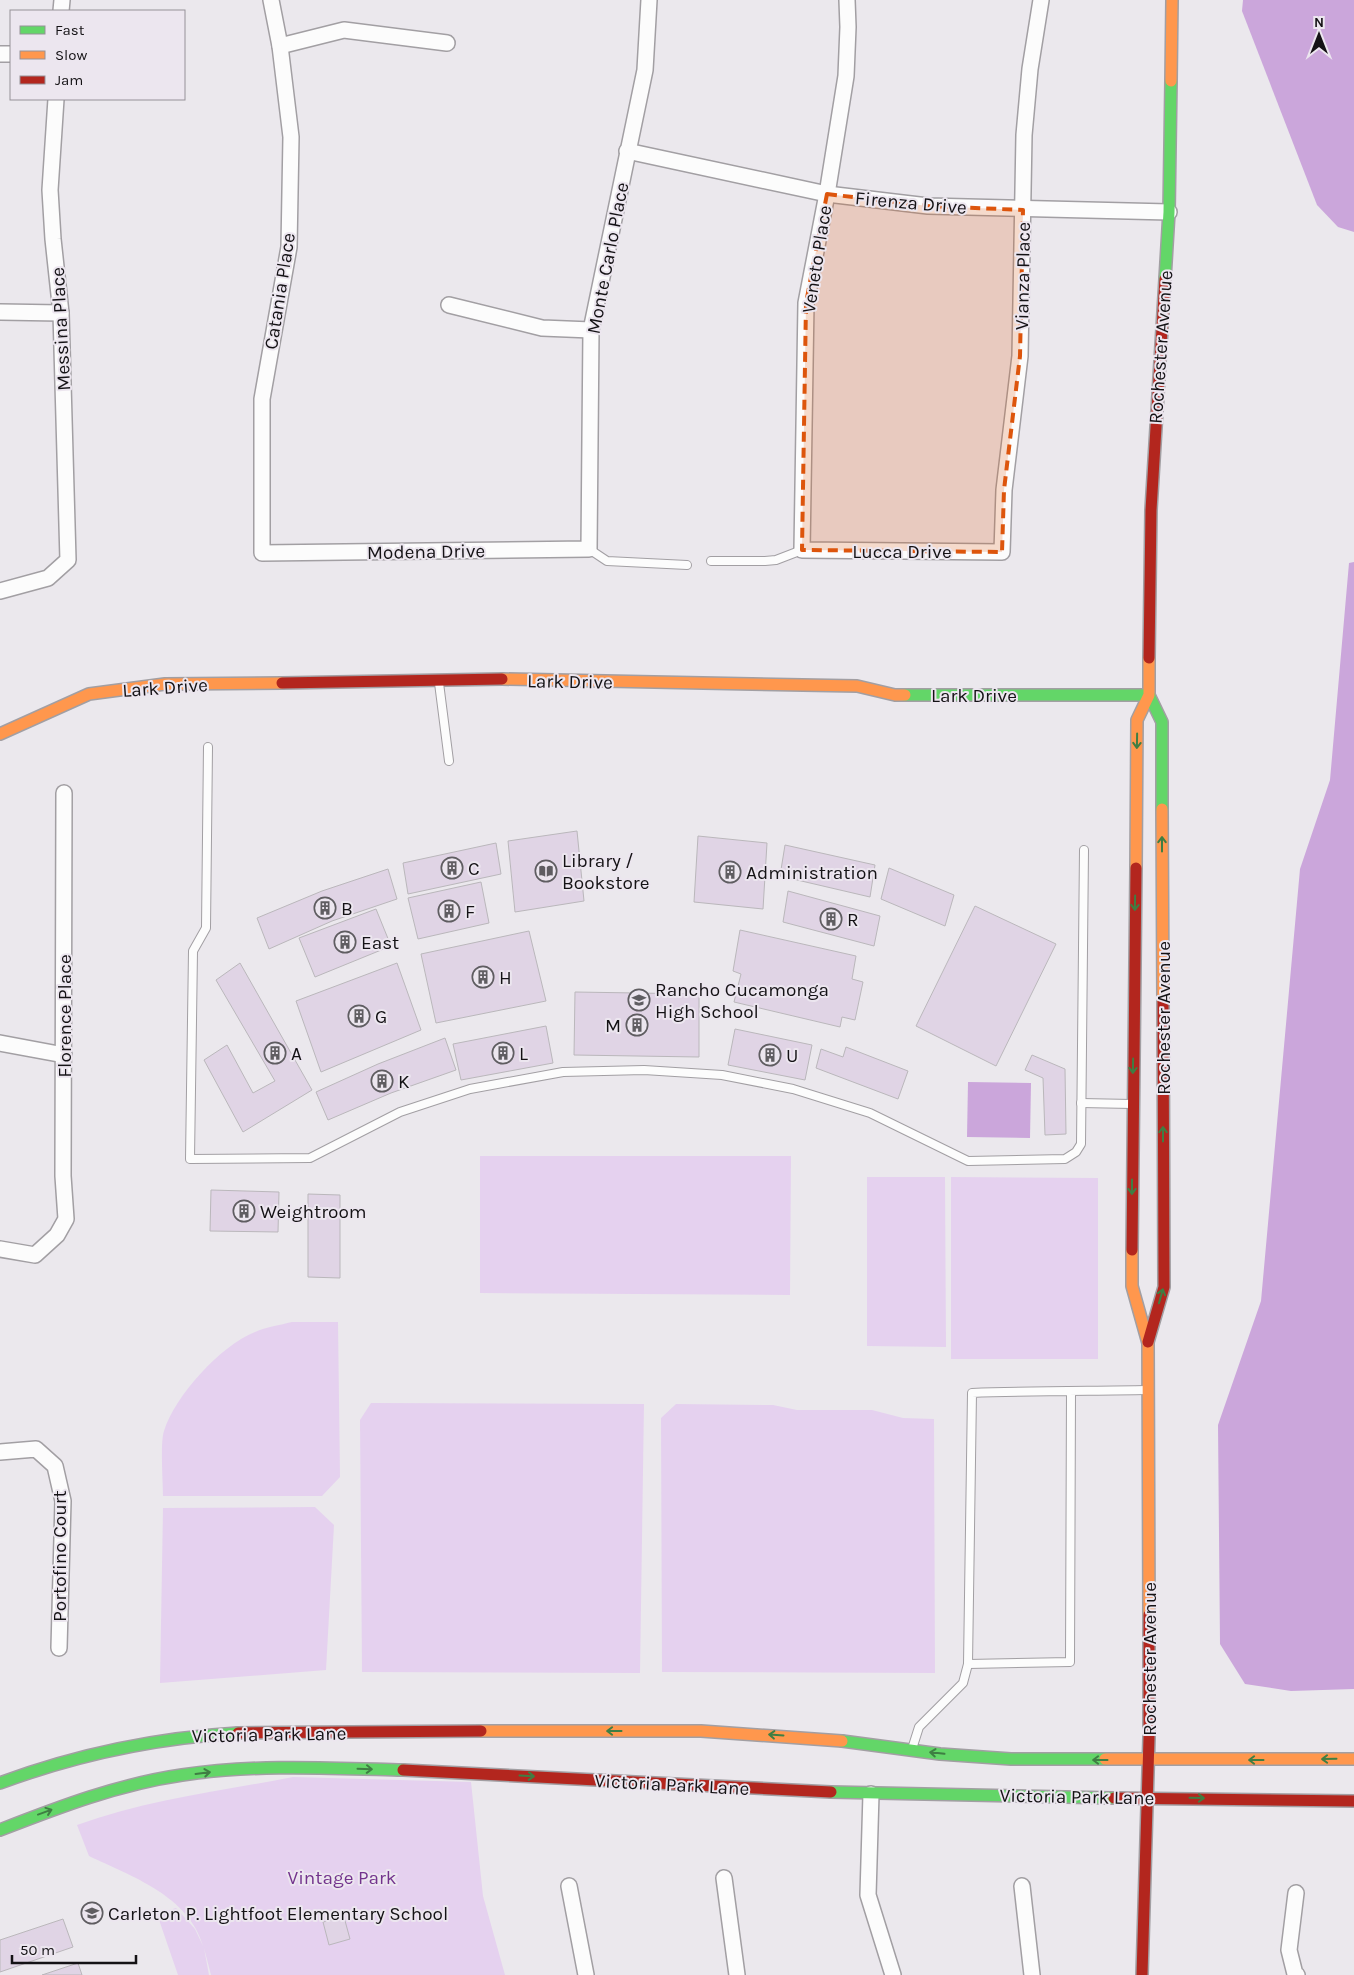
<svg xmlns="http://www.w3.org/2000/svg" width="1354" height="1975" font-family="Karla,sans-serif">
<rect width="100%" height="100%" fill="#ebe8ed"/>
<g fill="#e5d1ef">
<path d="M 480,1156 L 791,1156 L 790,1295 L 480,1293 Z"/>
<path d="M 867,1177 L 945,1177 L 946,1347 L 867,1346 Z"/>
<path d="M 951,1177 L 1098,1178 L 1098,1359 L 951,1359 Z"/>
<path d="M 292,1322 L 338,1322 L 340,1477 L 322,1496 L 163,1496 C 163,1482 160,1443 164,1431 C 175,1396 220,1346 255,1332 C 266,1327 280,1325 292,1322 Z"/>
<path d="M 371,1403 L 644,1404 L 640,1673 L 362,1672 L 360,1420 Z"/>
<path d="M 676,1404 L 773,1405 L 797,1410 L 872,1410 L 903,1418 L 934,1419 L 935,1673 L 662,1672 L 661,1418 Z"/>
<path d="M 315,1507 L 334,1525 L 326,1670 L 160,1683 L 163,1508 Z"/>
<path d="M 293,1777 L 471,1782 L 483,1896 L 505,1975 L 211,1975 L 204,1948 L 209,1975 L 178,1975 L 157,1914 L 176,1908 L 195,1929 L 203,1946 C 189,1896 131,1876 89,1856 L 77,1825 C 146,1800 221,1791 293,1777 Z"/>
</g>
<g fill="#cba6db">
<path d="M 1243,0 L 1354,0 L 1354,232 L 1338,227 L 1317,205 L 1242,11 Z"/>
<path d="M 1354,562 L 1354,1689 L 1291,1691 L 1245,1684 L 1220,1644 L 1218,1425 L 1261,1301 L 1300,869 L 1330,780 L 1349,563 Z"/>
<path d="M 968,1082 L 1031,1083 L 1030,1138 L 967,1137 Z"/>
</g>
<g fill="#e0d4e5" stroke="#bab7bb">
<path d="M 577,831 L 584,901 L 515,912 L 508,841 Z"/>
<path d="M 698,836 L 767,843 L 763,909 L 694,902 Z"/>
<path d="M 496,843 L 501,874 L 408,894 L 403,863 Z"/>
<path d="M 785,845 L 875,865 L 870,897 L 780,876 Z"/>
<path d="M 889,868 L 954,895 L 945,926 L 881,899 Z"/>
<path d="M 388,869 L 397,899 L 332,921 L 269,949 L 257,918 L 322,891 Z"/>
<path d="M 481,882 L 489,923 L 418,939 L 408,898 Z"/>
<path d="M 788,891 L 880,916 L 874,946 L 783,922 Z"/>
<path d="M 975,906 L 1056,944 L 996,1066 L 916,1026 Z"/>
<path d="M 376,909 L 391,946 L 315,977 L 299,938 Z"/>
<path d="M 740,930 L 856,956 L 852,979 L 863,982 L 855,1020 L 842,1017 L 840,1027 L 734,1002 L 741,974 L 733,971 Z"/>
<path d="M 529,931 L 546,1001 L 436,1023 L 421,954 Z"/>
<path d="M 240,963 L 312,1090 L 243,1132 L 204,1060 L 227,1045 L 253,1093 L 275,1081 L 216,980 Z"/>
<path d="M 397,963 L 421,1030 L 321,1072 L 296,1001 Z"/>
<path d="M 575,992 L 699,994 L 699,1057 L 574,1055 Z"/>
<path d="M 546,1026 L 553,1063 L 461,1080 L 453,1044 Z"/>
<path d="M 735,1029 L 812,1045 L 805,1080 L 728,1065 Z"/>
<path d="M 445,1038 L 456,1070 L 391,1093 L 328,1120 L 316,1092 L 378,1064 Z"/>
<path d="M 846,1047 L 908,1071 L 898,1099 L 816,1068 L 821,1049 L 843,1057 Z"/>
<path d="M 1032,1055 L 1065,1069 L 1066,1134 L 1045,1135 L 1043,1078 L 1025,1070 Z"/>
<path d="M 211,1190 L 279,1192 L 278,1232 L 210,1231 Z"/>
<path d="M 308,1194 L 340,1195 L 340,1278 L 308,1277 Z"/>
<path d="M 344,1917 L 350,1939 L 329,1945 L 323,1922 Z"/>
<path d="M 63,1919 L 73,1947 L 0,1972 L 0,1940 Z"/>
<path d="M 78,1963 L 82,1975 L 42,1975 Z"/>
</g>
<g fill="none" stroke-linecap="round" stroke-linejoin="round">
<g stroke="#a29fa3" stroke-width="10">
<g id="lane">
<path d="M 589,549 L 607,561 L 687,565"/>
<path d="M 711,561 L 765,561 L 776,560 L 802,550"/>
<path d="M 439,683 L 449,761"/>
<path d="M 208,747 L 206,928 L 193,951 L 190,1159 L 310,1158 L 400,1112 L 470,1089 L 563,1072 L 644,1070 L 722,1075 L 793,1089 L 870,1113 L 968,1161 L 1065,1159 L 1076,1152 L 1081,1144 L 1084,850"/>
<path d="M 1081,1103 L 1132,1104"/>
<path d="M 1071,1391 L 1070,1662 L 968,1664 L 972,1393 C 1030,1391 1088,1391 1146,1390"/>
<path d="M 912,1749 L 919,1727 L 963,1683 L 968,1664"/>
</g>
</g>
<g stroke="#a29fa3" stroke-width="18">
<g id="street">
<path d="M 271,0 L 280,46 L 291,137 L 289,247 L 262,399 L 262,553 L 589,549 L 591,330 L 645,70 L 649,0"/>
<path d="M 847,0 L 848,27 L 846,76 L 827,194 L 806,303 L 802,550 L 1002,552 L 1004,490 L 1020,356 L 1024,135 L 1030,69 L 1041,0"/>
<path d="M 61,11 L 62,0"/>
<path d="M 280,46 L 344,30 L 447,43"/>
<path d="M 0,54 L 11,54"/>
<path d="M 627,151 L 827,194 L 928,206 L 1169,212"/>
<path d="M 449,305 L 542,328 L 591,330"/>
<path d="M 0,312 L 61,313"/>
<path d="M 0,591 L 48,578 L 68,560 L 61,313 L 53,239 L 50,190 L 56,99"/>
<path d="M 0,1043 L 64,1055"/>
<path d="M 0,1249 L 35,1255 L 57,1235 L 66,1219 L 63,1176 L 64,793"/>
<path d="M 0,1452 L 36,1449 L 55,1466 L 63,1501 L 59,1648"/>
<path d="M 871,1794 L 868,1895 L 893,1975"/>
<path d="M 724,1878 L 737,1975"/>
<path d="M 569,1886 L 586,1975"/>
<path d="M 1022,1886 L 1032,1975"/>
<path d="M 1296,1893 L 1289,1950 L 1295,1974 L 1297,1975"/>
</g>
</g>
<g stroke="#a29fa3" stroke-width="14">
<g id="fast">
<path d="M 1165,279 L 1169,212 L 1171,81"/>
<path d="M 905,695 L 1149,695"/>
<path d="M 1149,695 L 1162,722 L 1162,809"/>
<path d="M 842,1741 L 940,1754 L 1011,1759 L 1105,1759"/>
<path d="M 0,1783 C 78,1754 155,1738 238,1733"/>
<path d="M 831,1792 L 1114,1798"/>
<path d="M 0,1830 C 59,1807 119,1784 182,1775 C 255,1764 329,1768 403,1770"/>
</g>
</g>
<g stroke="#a29fa3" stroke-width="14">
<g id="slow">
<path d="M 1171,81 L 1172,0"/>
<path d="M 502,679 L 857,686 L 895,695 L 905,695"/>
<path d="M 0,734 L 89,694 L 165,684 L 282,683"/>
<path d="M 1162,809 L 1163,1001"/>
<path d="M 1136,868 L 1137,720 L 1149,695 L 1149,658"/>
<path d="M 1132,1250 L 1132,1286 L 1148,1343 L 1149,1615"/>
<path d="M 481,1731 L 701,1731 L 842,1741"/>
<path d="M 1105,1759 L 1354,1759"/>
</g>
</g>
<g stroke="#a29fa3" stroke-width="14">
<g id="jam">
<path d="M 1149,658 L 1151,510 L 1165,279"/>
<path d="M 282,683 L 502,679"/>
<path d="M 1132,1250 L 1136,868"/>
<path d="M 1148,1342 L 1164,1287 L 1163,1001"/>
<path d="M 238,1733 L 481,1731"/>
<path d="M 403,1770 L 831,1792"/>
<path d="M 1114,1798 L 1354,1801"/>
<path d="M 1142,1975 L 1149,1738 L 1149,1615"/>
</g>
</g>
<use href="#lane" stroke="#fcfcfc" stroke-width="8"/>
<use href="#street" stroke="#fcfcfc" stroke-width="15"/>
<use href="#fast" stroke="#63d668" stroke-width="11"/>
<use href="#slow" stroke="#ff974d" stroke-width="11"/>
<use href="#jam" stroke="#b3261e" stroke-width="11"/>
</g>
<defs><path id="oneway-shaft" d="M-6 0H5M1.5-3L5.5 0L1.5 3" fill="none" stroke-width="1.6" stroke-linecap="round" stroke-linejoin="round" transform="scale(1.25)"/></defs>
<g stroke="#3f7e43">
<use href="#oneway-shaft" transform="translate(1137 741) rotate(91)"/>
<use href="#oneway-shaft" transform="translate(1162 844) rotate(-90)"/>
<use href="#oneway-shaft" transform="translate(1135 903) rotate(91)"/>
<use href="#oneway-shaft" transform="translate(1133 1066) rotate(91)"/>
<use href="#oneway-shaft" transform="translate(1163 1134) rotate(-90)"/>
<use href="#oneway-shaft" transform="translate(1132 1187) rotate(90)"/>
<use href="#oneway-shaft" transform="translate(1161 1296) rotate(-74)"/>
<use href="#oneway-shaft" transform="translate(614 1731) rotate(180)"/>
<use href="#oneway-shaft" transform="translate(776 1735) rotate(-176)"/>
<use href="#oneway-shaft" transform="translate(937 1753) rotate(-174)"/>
<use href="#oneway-shaft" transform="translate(1329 1759) rotate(179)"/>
<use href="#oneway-shaft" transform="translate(1100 1760) rotate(-180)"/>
<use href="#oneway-shaft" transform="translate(1256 1760) rotate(180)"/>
<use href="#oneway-shaft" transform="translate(365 1769) rotate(2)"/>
<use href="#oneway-shaft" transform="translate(203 1773) rotate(-7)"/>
<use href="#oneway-shaft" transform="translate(527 1776) rotate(3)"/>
<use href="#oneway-shaft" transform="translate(1197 1798) rotate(1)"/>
<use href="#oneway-shaft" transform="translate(45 1812) rotate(-20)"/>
</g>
<path fill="#dd550c" fill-opacity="0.2" stroke="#dd550c" stroke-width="4" stroke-dasharray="10 6" stroke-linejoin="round" d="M 827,194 L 928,206 L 1023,210 L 1020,356 L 1004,490 L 1002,552 L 802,550 L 806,303 Z"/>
<defs>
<g id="building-ring" transform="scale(1.125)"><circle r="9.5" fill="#ece6ef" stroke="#5f5d61" stroke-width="1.5"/><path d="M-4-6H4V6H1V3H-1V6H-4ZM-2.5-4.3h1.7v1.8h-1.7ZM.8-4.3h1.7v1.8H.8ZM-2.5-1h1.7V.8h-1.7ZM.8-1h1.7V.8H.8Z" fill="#5f5d61"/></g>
<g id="library-ring" transform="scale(1.125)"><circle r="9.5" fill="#ece6ef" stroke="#5f5d61" stroke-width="1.5"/><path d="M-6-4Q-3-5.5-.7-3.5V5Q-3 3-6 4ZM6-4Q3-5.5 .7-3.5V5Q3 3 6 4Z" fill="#5f5d61"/></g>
<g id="school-ring" transform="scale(1.125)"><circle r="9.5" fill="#ece6ef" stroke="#5f5d61" stroke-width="1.5"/><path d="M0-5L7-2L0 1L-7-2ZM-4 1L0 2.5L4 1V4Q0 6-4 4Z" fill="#5f5d61"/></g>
</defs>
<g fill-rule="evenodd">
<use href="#building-ring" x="452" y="868"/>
<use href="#library-ring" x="546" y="871"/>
<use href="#building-ring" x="730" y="872"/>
<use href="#building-ring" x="325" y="908"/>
<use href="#building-ring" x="449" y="911"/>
<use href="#building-ring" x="831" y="919"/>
<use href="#building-ring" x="345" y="942"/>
<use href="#building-ring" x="483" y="977"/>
<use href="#school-ring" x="639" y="1000"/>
<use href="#building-ring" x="359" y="1016"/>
<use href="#building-ring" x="637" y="1025"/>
<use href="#building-ring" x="275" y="1053"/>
<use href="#building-ring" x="503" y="1053"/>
<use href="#building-ring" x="770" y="1055"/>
<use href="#building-ring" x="382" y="1081"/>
<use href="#building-ring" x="244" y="1211"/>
<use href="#school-ring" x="92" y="1913"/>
</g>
<g text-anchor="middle" stroke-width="4" stroke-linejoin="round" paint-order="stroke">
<g font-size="19" fill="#141215" stroke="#ece6ef">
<text transform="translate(911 202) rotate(5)" y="7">Firenza Drive</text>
<text transform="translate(607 258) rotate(-79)" y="7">Monte Carlo Place</text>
<text transform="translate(816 259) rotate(-81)" y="7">Veneto Place</text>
<text transform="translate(1022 276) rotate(-89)" y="7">Vianza Place</text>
<text transform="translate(279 291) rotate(-81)" y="7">Catania Place</text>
<text transform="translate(60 329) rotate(-93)" y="7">Messina Place</text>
<text transform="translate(1160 347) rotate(-86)" y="7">Rochester Avenue</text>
<text transform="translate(426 551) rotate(-1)" y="7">Modena Drive</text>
<text x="902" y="558">Lucca Drive</text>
<text transform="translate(570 681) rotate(1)" y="7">Lark Drive</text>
<text transform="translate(165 687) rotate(-4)" y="7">Lark Drive</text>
<text x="974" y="702">Lark Drive</text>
<text transform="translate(64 1016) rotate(-90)" y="7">Florence Place</text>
<text transform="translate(1163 1018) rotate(-90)" y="7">Rochester Avenue</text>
<text transform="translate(59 1556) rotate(-90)" y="7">Portofino Court</text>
<text transform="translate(1149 1659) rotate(-90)" y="7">Rochester Avenue</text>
<text transform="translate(269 1734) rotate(-1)" y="7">Victoria Park Lane</text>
<text transform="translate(672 1784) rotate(3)" y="7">Victoria Park Lane</text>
<text transform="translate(1077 1796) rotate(1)" y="7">Victoria Park Lane</text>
</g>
<g font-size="19" fill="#141215" stroke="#ece6ef" text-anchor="start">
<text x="562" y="867">Library /<tspan x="562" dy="22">Bookstore</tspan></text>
<text x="468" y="875">C</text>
<text x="746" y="879">Administration</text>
<text x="341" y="915">B</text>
<text x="465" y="918">F</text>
<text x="847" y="926">R</text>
<text x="361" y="949">East</text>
<text x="499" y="984">H</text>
<text x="655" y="996">Rancho Cucamonga<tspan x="655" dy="22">High School</tspan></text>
<text x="375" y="1023">G</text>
<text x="621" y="1032" text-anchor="end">M</text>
<text x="291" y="1060">A</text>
<text x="519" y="1060">L</text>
<text x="786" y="1062">U</text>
<text x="398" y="1088">K</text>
<text x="260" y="1218">Weightroom</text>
<text x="108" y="1920">Carleton P. Lightfoot Elementary School</text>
</g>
<g font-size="19" fill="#73348d" stroke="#ece6ef">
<text x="342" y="1884">Vintage Park</text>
</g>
</g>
<rect x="10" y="10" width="175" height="90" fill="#ece6ef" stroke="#969198"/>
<rect x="20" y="26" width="25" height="8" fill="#63d668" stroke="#969198"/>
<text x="55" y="35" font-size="15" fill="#141215">Fast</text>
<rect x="20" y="51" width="25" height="8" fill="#ff974d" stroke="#969198"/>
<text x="55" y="60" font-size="15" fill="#141215">Slow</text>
<rect x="20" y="76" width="25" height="8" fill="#b3261e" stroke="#969198"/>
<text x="55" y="85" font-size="15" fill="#141215">Jam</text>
<g transform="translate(1319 35)" stroke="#ece6ef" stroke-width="4" paint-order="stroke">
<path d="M0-4L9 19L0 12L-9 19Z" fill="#141215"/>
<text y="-8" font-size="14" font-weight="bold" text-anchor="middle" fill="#141215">N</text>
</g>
<path d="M12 1955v8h124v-8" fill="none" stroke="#141215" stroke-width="2.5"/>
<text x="20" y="1955" font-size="15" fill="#141215" stroke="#ece6ef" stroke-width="4" paint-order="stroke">50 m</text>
</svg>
